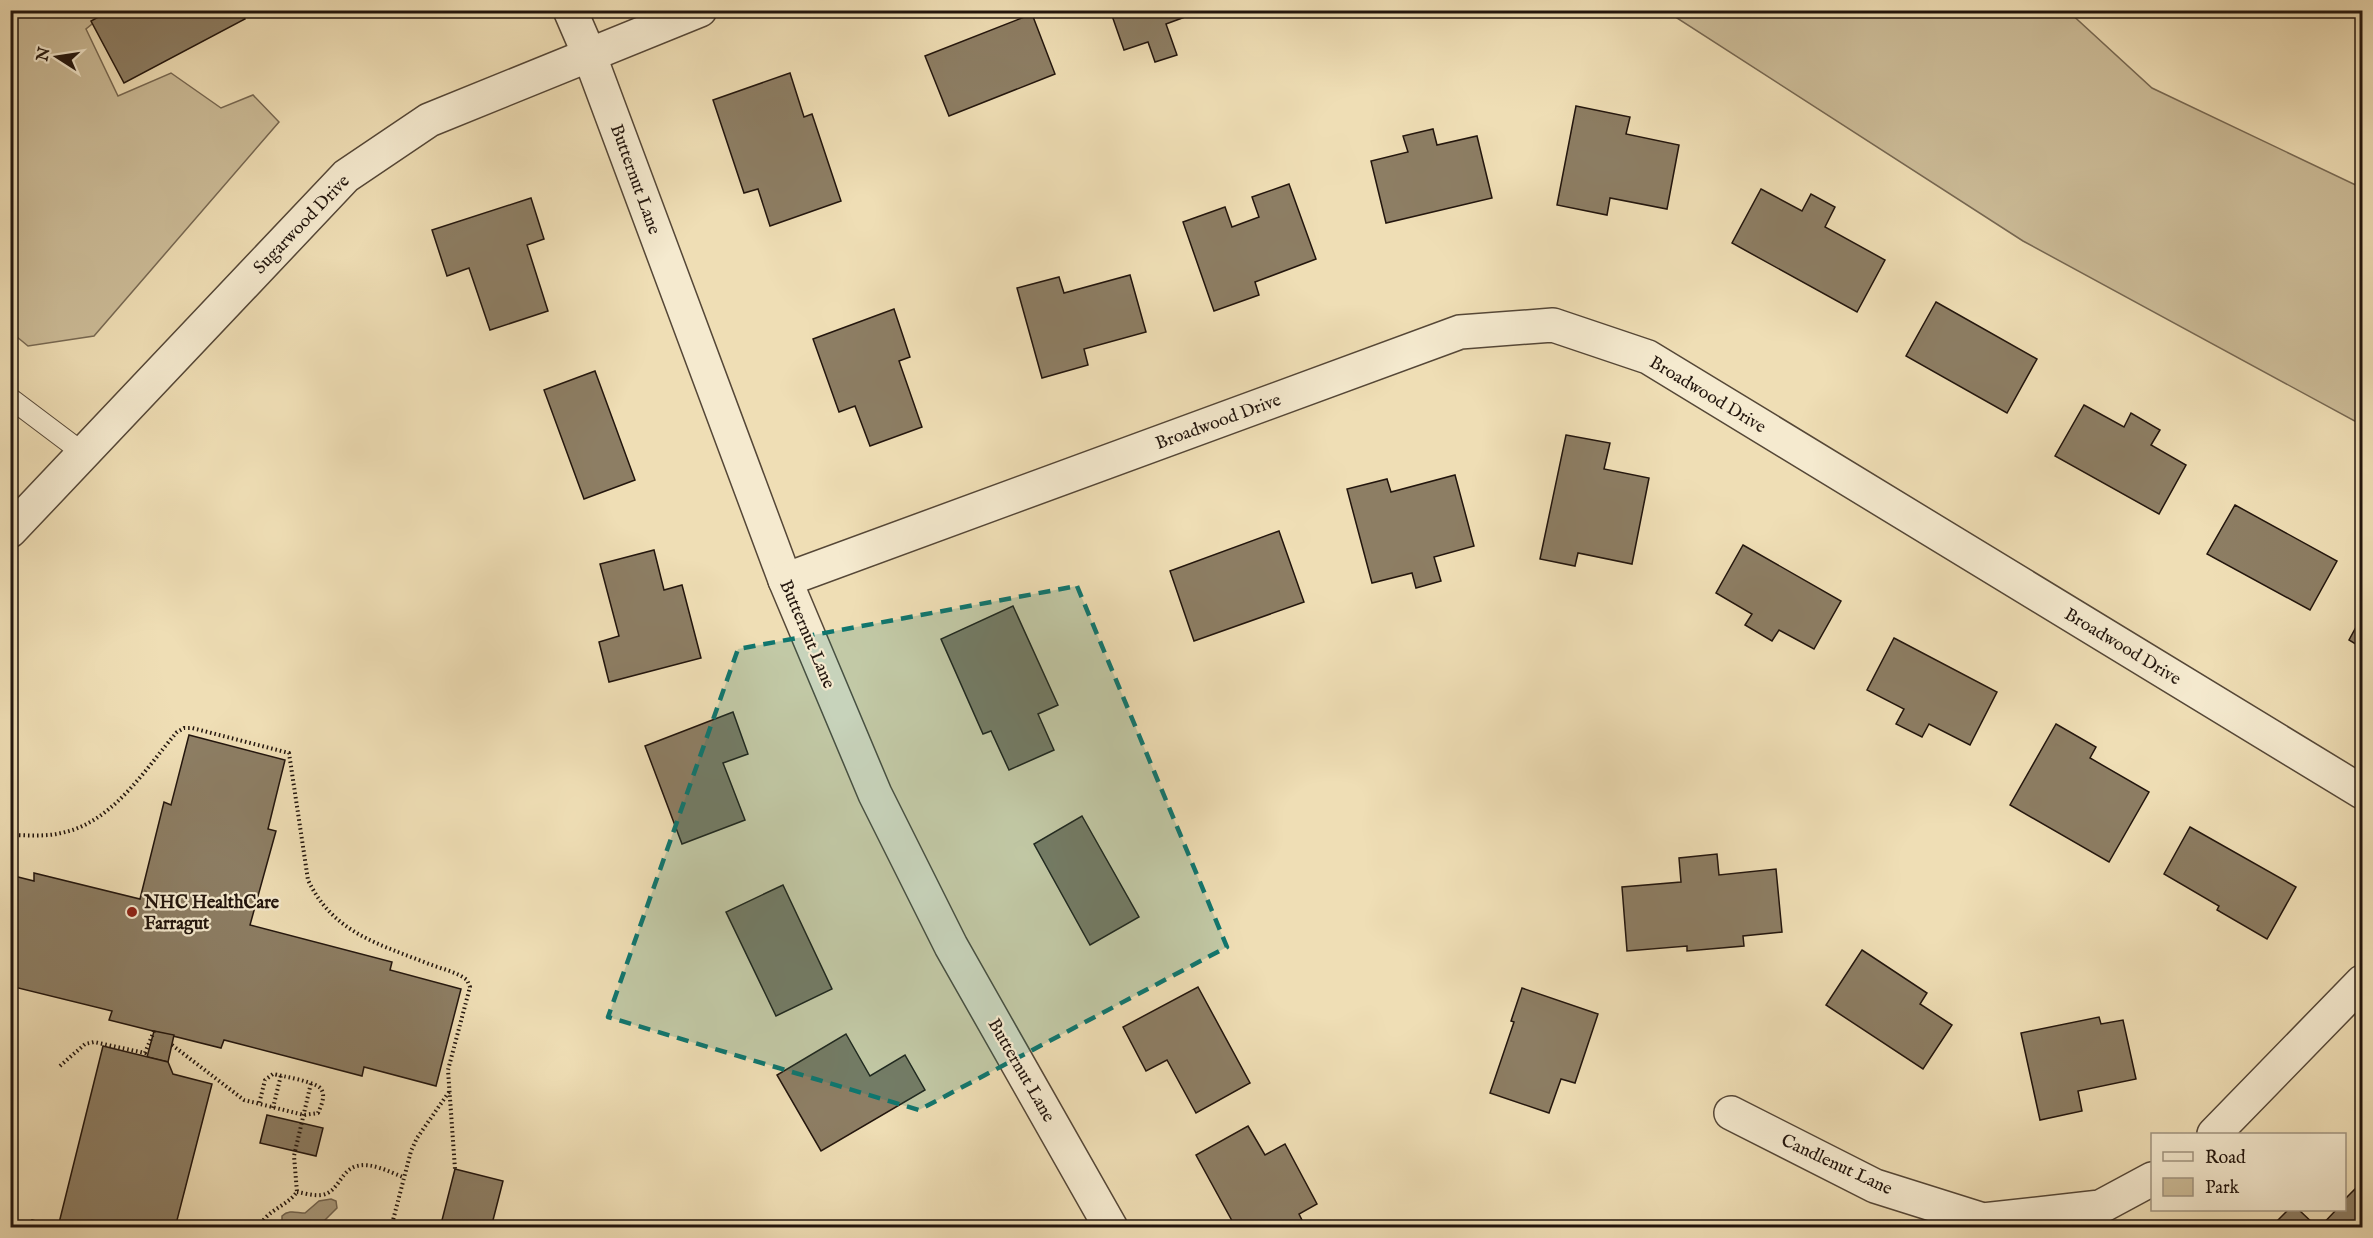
<svg xmlns="http://www.w3.org/2000/svg" width="2373" height="1238" font-family="'IM FELL English',serif">
<rect width="100%" height="100%" fill="#efdeb5"/>
<filter id="stains"><feTurbulence type="fractalNoise" baseFrequency=".00333" numOctaves="4"/><feColorMatrix values="0 0 0 0 .2 0 0 0 0 .09 0 0 0 0 .02 0 0 0 .5 -.17"/></filter>
<radialGradient id="worn" r=".72"><stop offset=".6" stop-color="#630" stop-opacity="0"/><stop offset="1" stop-color="#630" stop-opacity=".3"/></radialGradient>
<g fill="#ccbc98" stroke="#776852" stroke-width="1.5">
<path d="M 10,11 L 108,11 L 86,29 L 118,96 L 171,73 L 221,108 L 253,95 L 279,122 L 94,336 L 28,346 L 11,332 Z"/>
<path d="M 1666,11 L 2068,11 L 2152,88 L 2362,188 L 2362,425 L 2023,241 Z"/>
</g>
<path fill="#a99a7c" stroke="#736550" stroke-width="1.5" d="M 331,1199 L 336,1201 L 337,1208 L 324,1221 L 325,1227 L 292,1227 L 282,1221 L 282,1216 C 289,1209 297,1213 305,1213 L 319,1201 Z"/>
<g fill="#8d7e64" stroke="#22150d" stroke-width="1.5">
<path d="M 111,10 L 240,10 L 245,19 L 124,83 L 91,21 Z"/>
<path d="M 1110,10 L 1204,10 L 1166,24 L 1177,55 L 1155,62 L 1148,42 L 1124,50 Z"/>
<path d="M 1032,14 L 1055,74 L 949,116 L 925,56 Z"/>
<path d="M 790,73 L 804,117 L 812,114 L 841,201 L 770,226 L 758,189 L 744,193 L 713,100 Z"/>
<path d="M 1576,106 L 1630,117 L 1626,134 L 1679,145 L 1667,209 L 1610,198 L 1607,215 L 1557,205 Z"/>
<path d="M 1433,129 L 1437,145 L 1477,136 L 1492,198 L 1386,223 L 1371,161 L 1408,152 L 1403,136 Z"/>
<path d="M 1289,184 L 1316,259 L 1255,282 L 1259,295 L 1214,311 L 1183,222 L 1225,207 L 1232,227 L 1259,217 L 1252,197 Z"/>
<path d="M 1761,189 L 1802,211 L 1811,194 L 1835,207 L 1825,227 L 1885,260 L 1857,312 L 1732,243 Z"/>
<path d="M 531,198 L 544,239 L 527,245 L 548,311 L 490,330 L 469,268 L 447,276 L 432,230 Z"/>
<path d="M 1130,275 L 1146,332 L 1084,349 L 1088,365 L 1042,378 L 1017,288 L 1059,277 L 1064,293 Z"/>
<path d="M 1936,302 L 2037,359 L 2007,413 L 1906,356 Z"/>
<path d="M 894,309 L 910,357 L 899,361 L 922,427 L 870,446 L 855,406 L 839,412 L 813,339 Z"/>
<path d="M 595,371 L 635,480 L 584,499 L 544,390 Z"/>
<path d="M 2084,405 L 2124,427 L 2131,413 L 2160,430 L 2151,445 L 2186,465 L 2159,514 L 2055,456 Z"/>
<path d="M 1566,435 L 1610,443 L 1604,469 L 1649,478 L 1632,564 L 1578,553 L 1575,566 L 1540,559 Z"/>
<path d="M 1455,475 L 1474,546 L 1434,557 L 1441,581 L 1416,588 L 1412,573 L 1372,583 L 1347,489 L 1387,479 L 1391,492 Z"/>
<path d="M 2235,505 L 2337,561 L 2310,610 L 2207,554 Z"/>
<path d="M 1279,531 L 1304,602 L 1194,641 L 1170,571 Z"/>
<path d="M 1743,545 L 1841,601 L 1814,649 L 1779,630 L 1772,641 L 1745,625 L 1752,614 L 1716,593 Z"/>
<path d="M 654,550 L 664,590 L 682,585 L 701,658 L 609,682 L 599,642 L 619,636 L 600,564 Z"/>
<path d="M 1013,606 L 1058,705 L 1038,714 L 1054,750 L 1009,770 L 991,731 L 983,734 L 941,639 Z"/>
<path d="M 2362,616 L 2362,648 L 2349,640 Z"/>
<path d="M 1894,638 L 1997,692 L 1970,745 L 1929,724 L 1922,737 L 1896,724 L 1904,709 L 1867,690 Z"/>
<path d="M 733,712 L 748,754 L 723,763 L 745,820 L 682,844 L 645,746 Z"/>
<path d="M 2056,724 L 2096,747 L 2090,758 L 2149,792 L 2109,862 L 2010,805 Z"/>
<path d="M 189,735 L 285,760 L 268,829 L 276,831 L 250,925 L 392,962 L 390,970 L 461,989 L 436,1086 L 364,1067 L 362,1076 L 224,1040 L 221,1048 L 109,1020 L 112,1011 L 10,986 L 10,875 L 34,881 L 34,873 L 140,899 L 164,802 L 171,805 Z"/>
<path d="M 1082,816 L 1139,917 L 1090,945 L 1034,844 Z"/>
<path d="M 2190,827 L 2296,887 L 2267,939 L 2217,910 L 2219,906 L 2164,874 Z"/>
<path d="M 1717,854 L 1719,875 L 1776,869 L 1782,932 L 1743,936 L 1744,946 L 1687,951 L 1687,946 L 1627,951 L 1622,887 L 1681,882 L 1679,858 Z"/>
<path d="M 783,885 L 832,989 L 776,1016 L 726,912 Z"/>
<path d="M 1862,950 L 1927,993 L 1920,1004 L 1952,1025 L 1923,1069 L 1826,1005 Z"/>
<path d="M 1198,987 L 1250,1083 L 1196,1113 L 1167,1060 L 1146,1071 L 1123,1027 Z"/>
<path d="M 1522,988 L 1598,1014 L 1575,1083 L 1561,1079 L 1549,1113 L 1490,1093 L 1514,1022 L 1511,1021 Z"/>
<path d="M 2099,1017 L 2101,1024 L 2123,1020 L 2136,1079 L 2078,1091 L 2082,1111 L 2040,1120 L 2021,1033 Z"/>
<path d="M 154,1031 L 174,1035 L 168,1062 L 147,1057 Z"/>
<path d="M 846,1034 L 870,1076 L 905,1055 L 925,1090 L 821,1151 L 777,1075 Z"/>
<path d="M 103,1046 L 168,1062 L 173,1074 L 212,1084 L 175,1228 L 30,1228 L 32,1220 L 58,1227 Z"/>
<path d="M 267,1115 L 323,1128 L 316,1156 L 260,1143 Z"/>
<path d="M 1248,1126 L 1265,1155 L 1285,1144 L 1317,1204 L 1299,1214 L 1306,1228 L 1236,1228 L 1196,1155 Z"/>
<path d="M 455,1169 L 503,1181 L 491,1228 L 440,1228 Z"/>
<path d="M 2360,1184 L 2362,1187 L 2362,1228 L 2319,1228 L 2336,1210 L 2344,1210 L 2344,1200 Z"/>
<path d="M 2288,1210 L 2299,1210 L 2318,1228 L 2270,1228 Z"/>
</g>
<g fill="none" stroke-linecap="round" stroke-linejoin="round">
<g stroke="#554737" stroke-width="22">
<path id="service" d="M 10,398 L 83,453"/>
</g>
<g stroke="#554737" stroke-width="36">
<g id="minor">
<path d="M 570,10 L 589,54 L 785,580 L 875,794 L 951,946 L 1111,1228"/>
<path d="M 10,531 L 346,176 L 429,120 L 700,10"/>
<path d="M 785,580 L 1460,332 L 1553,325 L 1648,357 L 2362,792"/>
<path d="M 1731,1113 L 1875,1186 L 1983,1220 L 2100,1207 L 2152,1179"/>
<path d="M 2214,1134 L 2362,982"/>
</g>
</g>
<g stroke="#22150d" stroke-width="4" stroke-dasharray="1.5 3" stroke-linecap="butt">
<path d="M 10,835 C 27,835 45,837 61,833 C 113,823 145,769 177,732 L 184,728 L 192,728 L 289,753 L 308,880 C 333,933 379,944 429,964 C 442,969 457,972 467,980 L 470,987 L 448,1070 L 455,1169"/>
<path d="M 172,1045 L 244,1100 L 304,1115 L 318,1113 C 321,1106 326,1096 321,1089 C 317,1082 282,1076 273,1074 L 265,1080 L 259,1104"/>
<path d="M 60,1066 L 85,1044 L 94,1042 L 145,1053 L 154,1031"/>
<path d="M 273,1108 L 281,1075"/>
<path d="M 297,1192 C 304,1193 313,1196 321,1195 C 339,1193 340,1170 357,1166 C 371,1162 390,1172 403,1177"/>
<path d="M 259,1228 C 266,1210 286,1207 297,1192 L 294,1156 L 311,1083"/>
<path d="M 391,1228 L 411,1151 L 417,1138 L 449,1092"/>
</g>
<use href="#service" stroke="#f5eacf" stroke-width="20"/>
<use href="#minor" stroke="#f5eacf" stroke-width="33"/>
</g>
<path fill="#0f766e" fill-opacity="0.2" stroke="#0f766e" stroke-width="4.5" stroke-dasharray="12 8" stroke-linejoin="round" d="M 1077,586 L 1227,947 L 919,1110 L 608,1017 L 738,649 Z"/>
<circle fill="#8f2418" stroke="#f5eacf" stroke-width="2" cx="132" cy="912" r="6"/>
<g text-anchor="middle" stroke-width="4.5" stroke-linejoin="round" paint-order="stroke">
<g font-size="18" fill="#22150d" stroke="#f5eacf">
<text transform="translate(636 179) rotate(70)" y="6">Butternut Lane</text>
<text transform="translate(301 224) rotate(-46)" y="6">Sugarwood Drive</text>
<text transform="translate(1708 394) rotate(31)" y="6">Broadwood Drive</text>
<text transform="translate(1218 421) rotate(-20)" y="6">Broadwood Drive</text>
<text transform="translate(808 634) rotate(67)" y="6">Butternut Lane</text>
<text transform="translate(2123 646) rotate(31)" y="6">Broadwood Drive</text>
<text transform="translate(1022 1070) rotate(60)" y="6">Butternut Lane</text>
<text transform="translate(1837 1164) rotate(25)" y="6">Candlenut Lane</text>
</g>
<g font-size="18" font-weight="bold" fill="#22150d" stroke="#f5eacf" text-anchor="start">
<text x="144" y="908">NHC HealthCare<tspan x="144" dy="21">Farragut</tspan></text>
</g>
</g>
<rect width="2373" height="1238" fill="none" stroke="#efdeb5" stroke-width="36"/>
<rect x="12" y="12" width="2349" height="1214" fill="none" stroke="#22150d" stroke-width="3"/>
<rect x="18" y="18" width="2337" height="1202" fill="none" stroke="#22150d" stroke-width="1.5"/>
<rect x="2151" y="1133" width="195" height="78" fill="#f5eacf" stroke="#a19581" stroke-width="1.5"/>
<rect x="2163" y="1152" width="30" height="9" fill="#f5eacf" stroke="#a19581" stroke-width="1.5"/>
<text x="2205" y="1163" font-size="18" fill="#22150d">Road</text>
<rect x="2163" y="1178" width="30" height="18" fill="#ccbc98" stroke="#a19581" stroke-width="1.5"/>
<text x="2205" y="1193" font-size="18" fill="#22150d">Park</text>
<g transform="translate(57 57) rotate(282)" stroke="#f5eacf" stroke-width="4.5" paint-order="stroke">
<path d="M0-4.5L10 22L0 15L-10 22Z" fill="#22150d"/>
<text y="-9" font-size="16" font-weight="bold" text-anchor="middle" fill="#22150d">N</text>
</g>
<rect width="100%" height="100%" filter="url(#stains)"/>
<rect width="100%" height="100%" fill="url(#worn)"/>
</svg>
